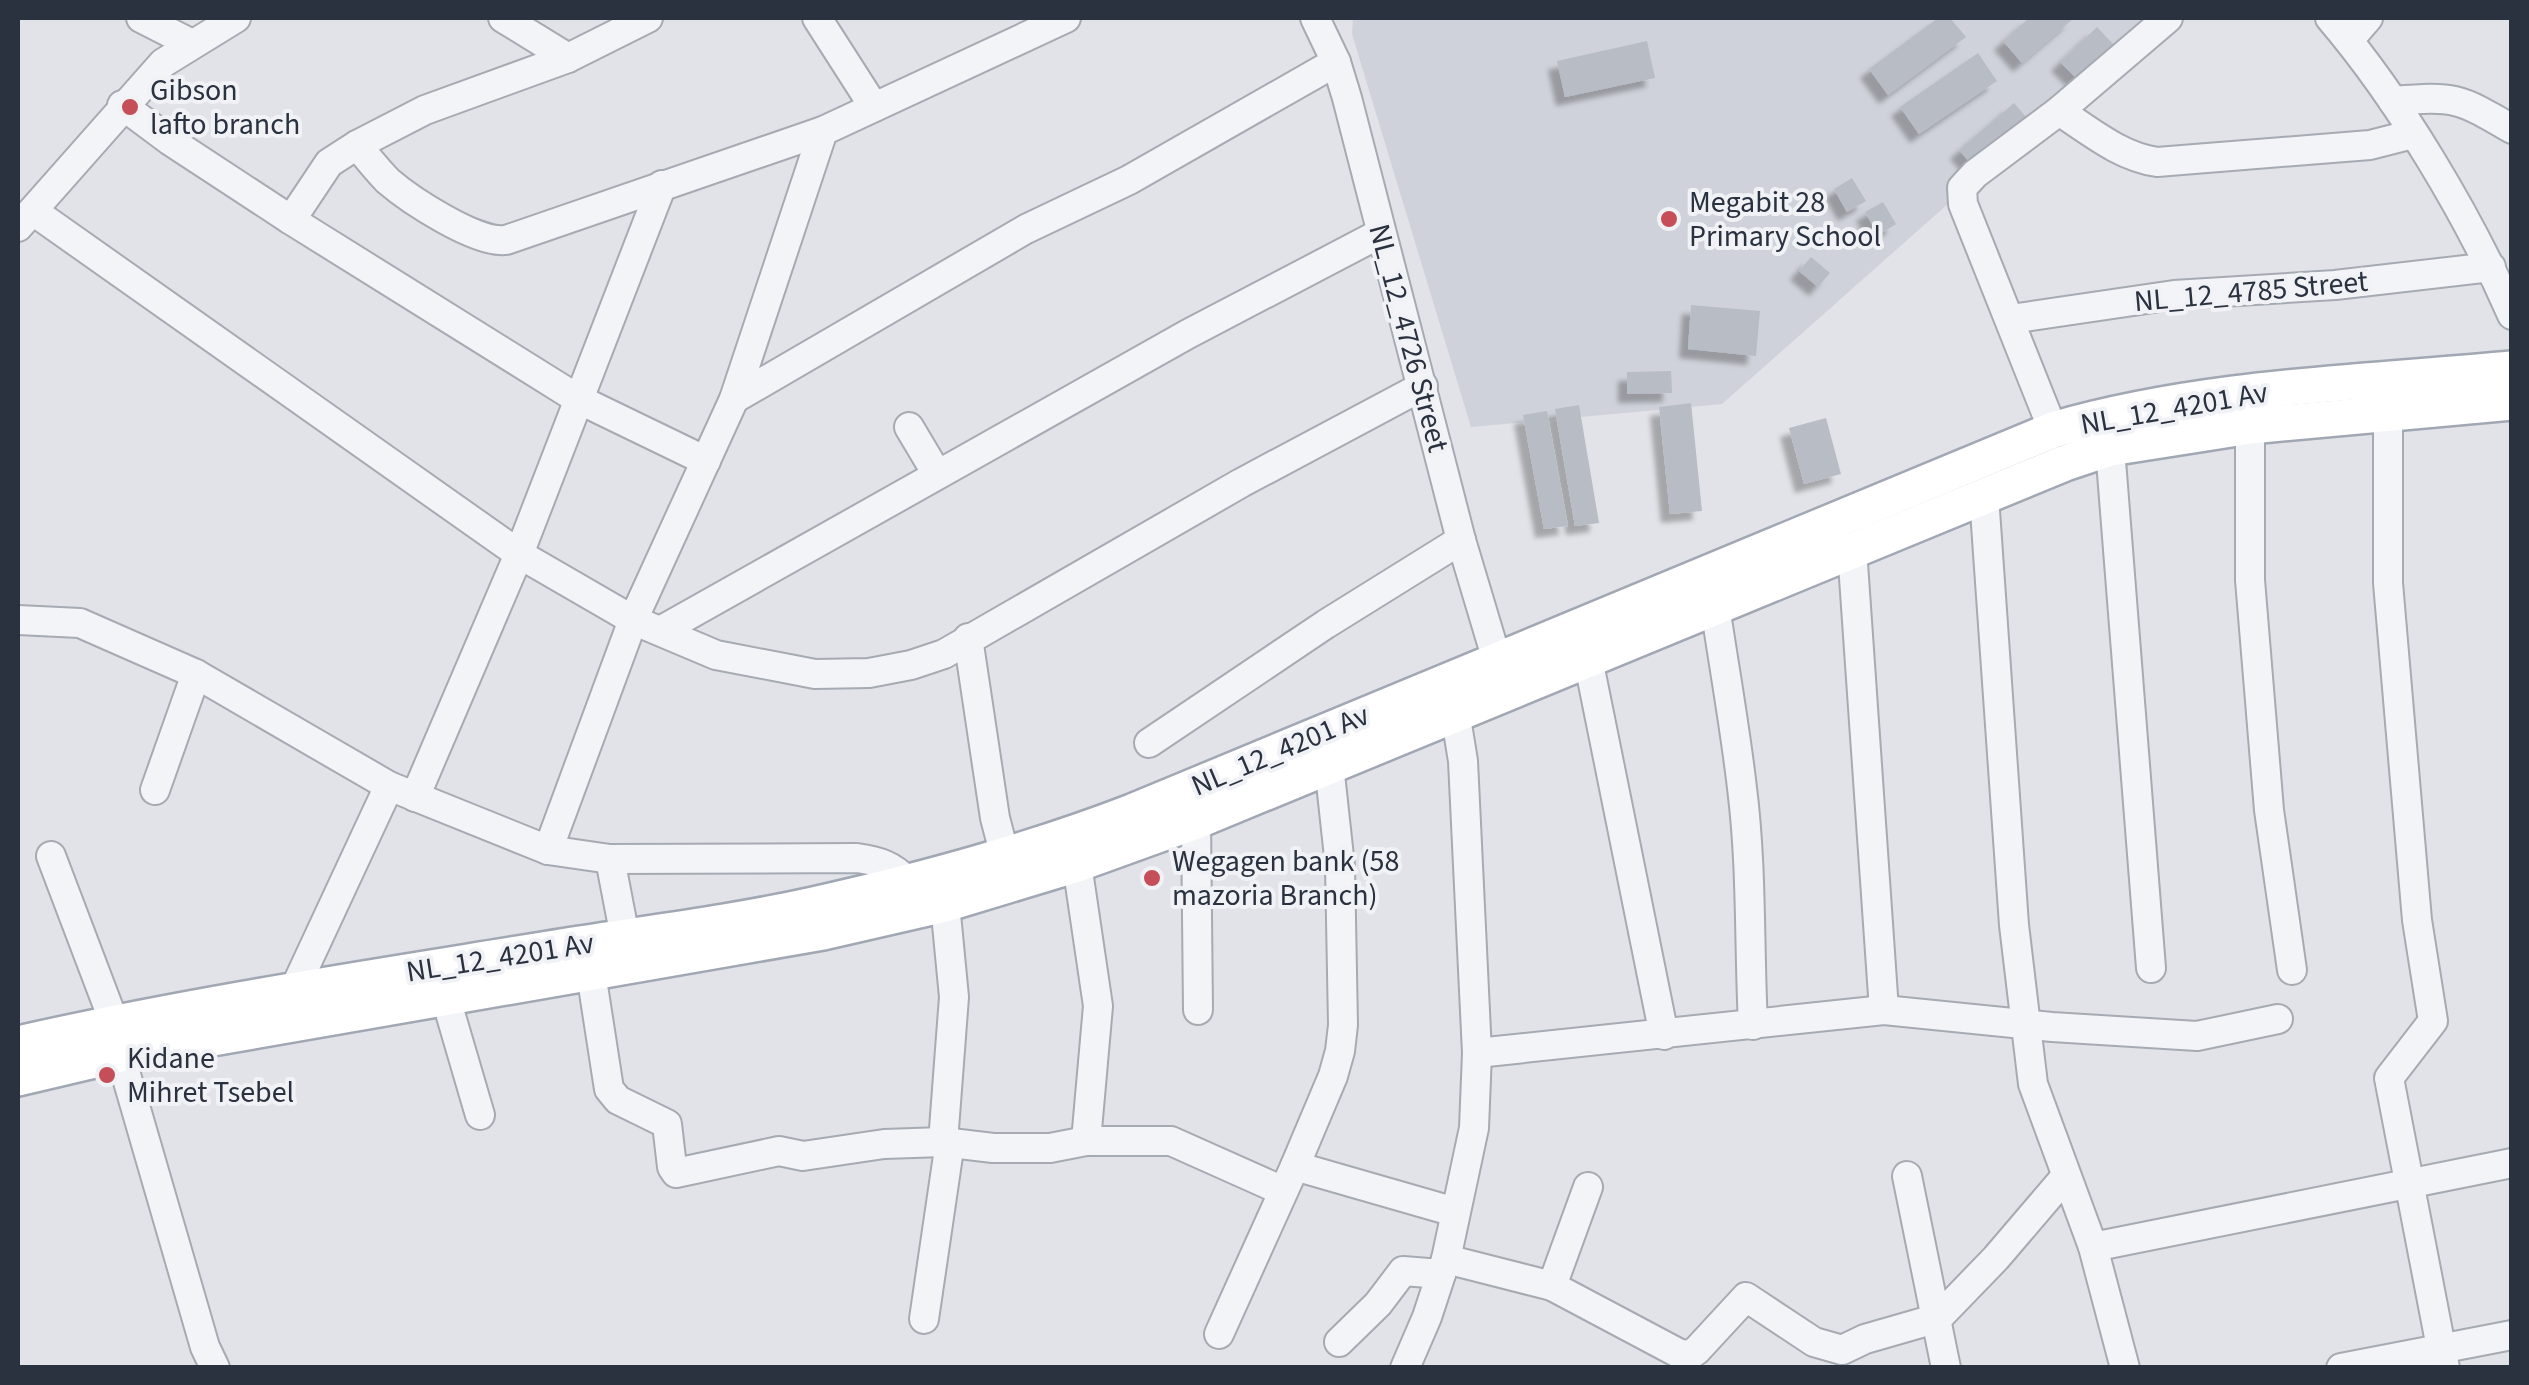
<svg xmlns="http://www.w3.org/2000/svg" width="2529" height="1385" font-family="'Source Sans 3',sans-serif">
<defs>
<filter id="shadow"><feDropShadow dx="-9" dy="9" stdDeviation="2.5" flood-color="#0004"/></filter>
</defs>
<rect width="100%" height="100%" fill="#e1e3e8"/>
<path fill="#cfd2da" d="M 1353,18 L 2158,18 L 1722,404 L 1471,427 L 1352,34 Z"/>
<g fill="#b8bcc5" filter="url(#shadow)">
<path d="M 1938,18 L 1950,18 L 1966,37 L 1888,95 L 1869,69 Z"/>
<path d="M 2029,18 L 2074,18 L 2022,63 L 2003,41 Z"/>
<path d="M 2097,27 L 2114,45 L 2078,80 L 2060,62 Z"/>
<path d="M 1647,41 L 1655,78 L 1565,97 L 1557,61 Z"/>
<path d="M 1978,53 L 1997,81 L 1919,134 L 1900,107 Z"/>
<path d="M 2014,103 L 2032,124 L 1977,171 L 1959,150 Z"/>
<path d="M 1852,178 L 1866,201 L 1847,212 L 1834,189 Z"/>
<path d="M 1883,202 L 1896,224 L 1878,235 L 1865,212 Z"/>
<path d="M 1811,257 L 1830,273 L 1818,287 L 1799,271 Z"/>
<path d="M 1691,305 L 1760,311 L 1756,356 L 1688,349 Z"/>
<path d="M 1671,371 L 1672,393 L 1627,394 L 1627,372 Z"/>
<path d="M 1691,403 L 1702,511 L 1670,514 L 1659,407 Z"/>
<path d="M 1579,405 L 1599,523 L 1575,526 L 1555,409 Z"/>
<path d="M 1547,411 L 1568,526 L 1544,529 L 1523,415 Z"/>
<path d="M 1826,418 L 1841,474 L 1804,484 L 1789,428 Z"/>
</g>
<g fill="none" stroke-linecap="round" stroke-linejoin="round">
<g stroke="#a6aab2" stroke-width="32">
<g id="minor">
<path d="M 141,18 L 192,44"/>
<path d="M 503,18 L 568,58"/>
<path d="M 817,18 L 874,107"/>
<path d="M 1315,18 L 1336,62 L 1347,98 L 1461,540 L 1502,677"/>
<path d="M 2330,18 C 2399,99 2469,216 2512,315"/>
<path d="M 2349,40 L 2368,18"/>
<path d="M 2393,101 C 2454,96 2458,97 2512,129"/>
<path d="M 122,105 L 169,140 L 291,220 L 578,399 L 706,461"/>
<path d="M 2059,111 C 2090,131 2119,156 2157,162 L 2370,145 L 2413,134"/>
<path d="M 357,145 C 367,157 377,170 388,181 C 410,200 477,244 506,240 L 823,131 L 1066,18"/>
<path d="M 33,211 L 519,554 L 633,620 L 716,655 L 815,674 L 869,673 L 911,665 L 944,654 L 1241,483 L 1423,386"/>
<path d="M 291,220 L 329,163 L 357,145 L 425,110 L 568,58 L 648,18"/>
<path d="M 18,227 L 163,63 L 236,18"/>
<path d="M 2011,319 L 2174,295 L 2335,285 L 2491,267"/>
<path d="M 734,399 L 1026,229 L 1129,180 L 1336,62"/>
<path d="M 2388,412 L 2388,583 L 2417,920 L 2433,1021 L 2389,1078 L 2445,1368"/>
<path d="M 2250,426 L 2250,580 L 2269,810 L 2292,970"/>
<path d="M 909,427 L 937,474"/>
<path d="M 2053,430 L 1963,204 L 1962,188 L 1975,174 L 2059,111 L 2168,18"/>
<path d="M 2110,448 L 2151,968"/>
<path d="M 1984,496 L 2014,925 L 2033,1084 L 2093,1247 L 2125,1368"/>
<path d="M 1852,549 L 1884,1010"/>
<path d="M 1715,606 C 1724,667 1735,727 1742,788 C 1752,867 1749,946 1753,1025"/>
<path d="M 18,620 L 80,623 L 196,674 L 389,786 L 548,850 L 610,859 L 857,858 C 878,861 892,865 907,881"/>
<path d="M 662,630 L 1188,334 L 1381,233"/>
<path d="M 968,638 L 995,818 L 1005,856"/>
<path d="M 1588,659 L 1664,1035"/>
<path d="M 1149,743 L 1326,624 L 1461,540"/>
<path d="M 155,790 L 196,674"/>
<path d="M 415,797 L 519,554 L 662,185"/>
<path d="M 1196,821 L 1198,1010"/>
<path d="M 548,850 L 633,620 L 734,399 L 823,131"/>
<path d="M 51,856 L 114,1022"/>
<path d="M 610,859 L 625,937"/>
<path d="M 1077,864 L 1098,1006 L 1086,1141 L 1171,1141 L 1283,1191"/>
<path d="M 591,973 L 609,1089 L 618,1100 L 667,1124 L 672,1167 L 676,1173 L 779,1151 L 803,1156 L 884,1144 L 943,1142 L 993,1148 L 1050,1148 L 1086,1141"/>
<path d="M 294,990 L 389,786"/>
<path d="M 446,999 L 480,1115"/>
<path d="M 1477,1053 L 1884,1010 L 2052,1027 L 2197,1036 L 2278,1019"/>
<path d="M 120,1054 L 205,1347 L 215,1368"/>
<path d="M 943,1142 L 954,997 L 945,904"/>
<path d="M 1295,1166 L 1455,1212"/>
<path d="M 1907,1176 L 1946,1368"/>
<path d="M 2093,1247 L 2512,1163"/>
<path d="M 1446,1259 L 1552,1286 L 1680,1354 L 1690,1355 L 1697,1350 L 1746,1297 L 1814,1342 L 1842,1350 L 1865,1339 L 1938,1318 L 1996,1258 L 2066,1176"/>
<path d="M 1552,1286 L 1588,1187"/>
<path d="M 924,1319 L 950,1142"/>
<path d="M 1219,1334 L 1295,1166 L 1333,1076 L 1340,1051 L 1343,1025 L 1340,866 L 1329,765"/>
<path d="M 1339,1342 L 1378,1304 L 1403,1271 L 1441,1274"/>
<path d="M 1405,1368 L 1427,1317 L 1446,1259 L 1474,1128 L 1477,1053 L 1463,761 L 1455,712"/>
<path d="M 2341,1368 L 2512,1335"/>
</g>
</g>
<g stroke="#a1a7b3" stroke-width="40">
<g id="major">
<path d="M 18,1044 C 199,1003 384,976 567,946 C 649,933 732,923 813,905 C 921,881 1028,852 1132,812 L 2053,430 C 2200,387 2359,383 2512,369"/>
<path d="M 18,1078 L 120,1054 L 823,932 L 945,904 L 1077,864 L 1196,821 L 2065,463 L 2110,448 L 2250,426 L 2512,402"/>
</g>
</g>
<use href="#minor" stroke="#f3f4f7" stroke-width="28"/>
<use href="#major" stroke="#fff" stroke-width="35"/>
</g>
<g fill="#c54e59" stroke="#f0f2f6" stroke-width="4">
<circle cx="130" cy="107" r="10"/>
<circle cx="1669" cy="219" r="10"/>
<circle cx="1152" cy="878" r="10"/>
<circle cx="107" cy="1075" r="10"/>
</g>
<g text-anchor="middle" stroke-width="8" stroke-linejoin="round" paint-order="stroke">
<g font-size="30" fill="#2a313f" stroke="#f0f2f6" text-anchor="start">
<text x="150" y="100">Gibson<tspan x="150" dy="34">lafto branch</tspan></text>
<text x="1689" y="212">Megabit 28<tspan x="1689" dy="34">Primary School</tspan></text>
<text x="1172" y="871">Wegagen bank (58<tspan x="1172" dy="34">mazoria Branch)</tspan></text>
<text x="127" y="1068">Kidane<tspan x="127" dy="34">Mihret Tsebel</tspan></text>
</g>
<g font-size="30" fill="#2a313f" stroke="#f0f2f6">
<text transform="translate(2251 291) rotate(-5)" y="10">NL_12_4785 Street</text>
<text transform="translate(1409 338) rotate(75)" y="10">NL_12_4726 Street</text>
<text transform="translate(2174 408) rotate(-10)" y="10">NL_12_4201 Av</text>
<text transform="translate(1280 750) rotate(-23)" y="10">NL_12_4201 Av</text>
<text transform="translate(500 957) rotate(-9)" y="10">NL_12_4201 Av</text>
</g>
</g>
<rect width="2529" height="1385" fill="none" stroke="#2a313f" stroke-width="40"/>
</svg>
